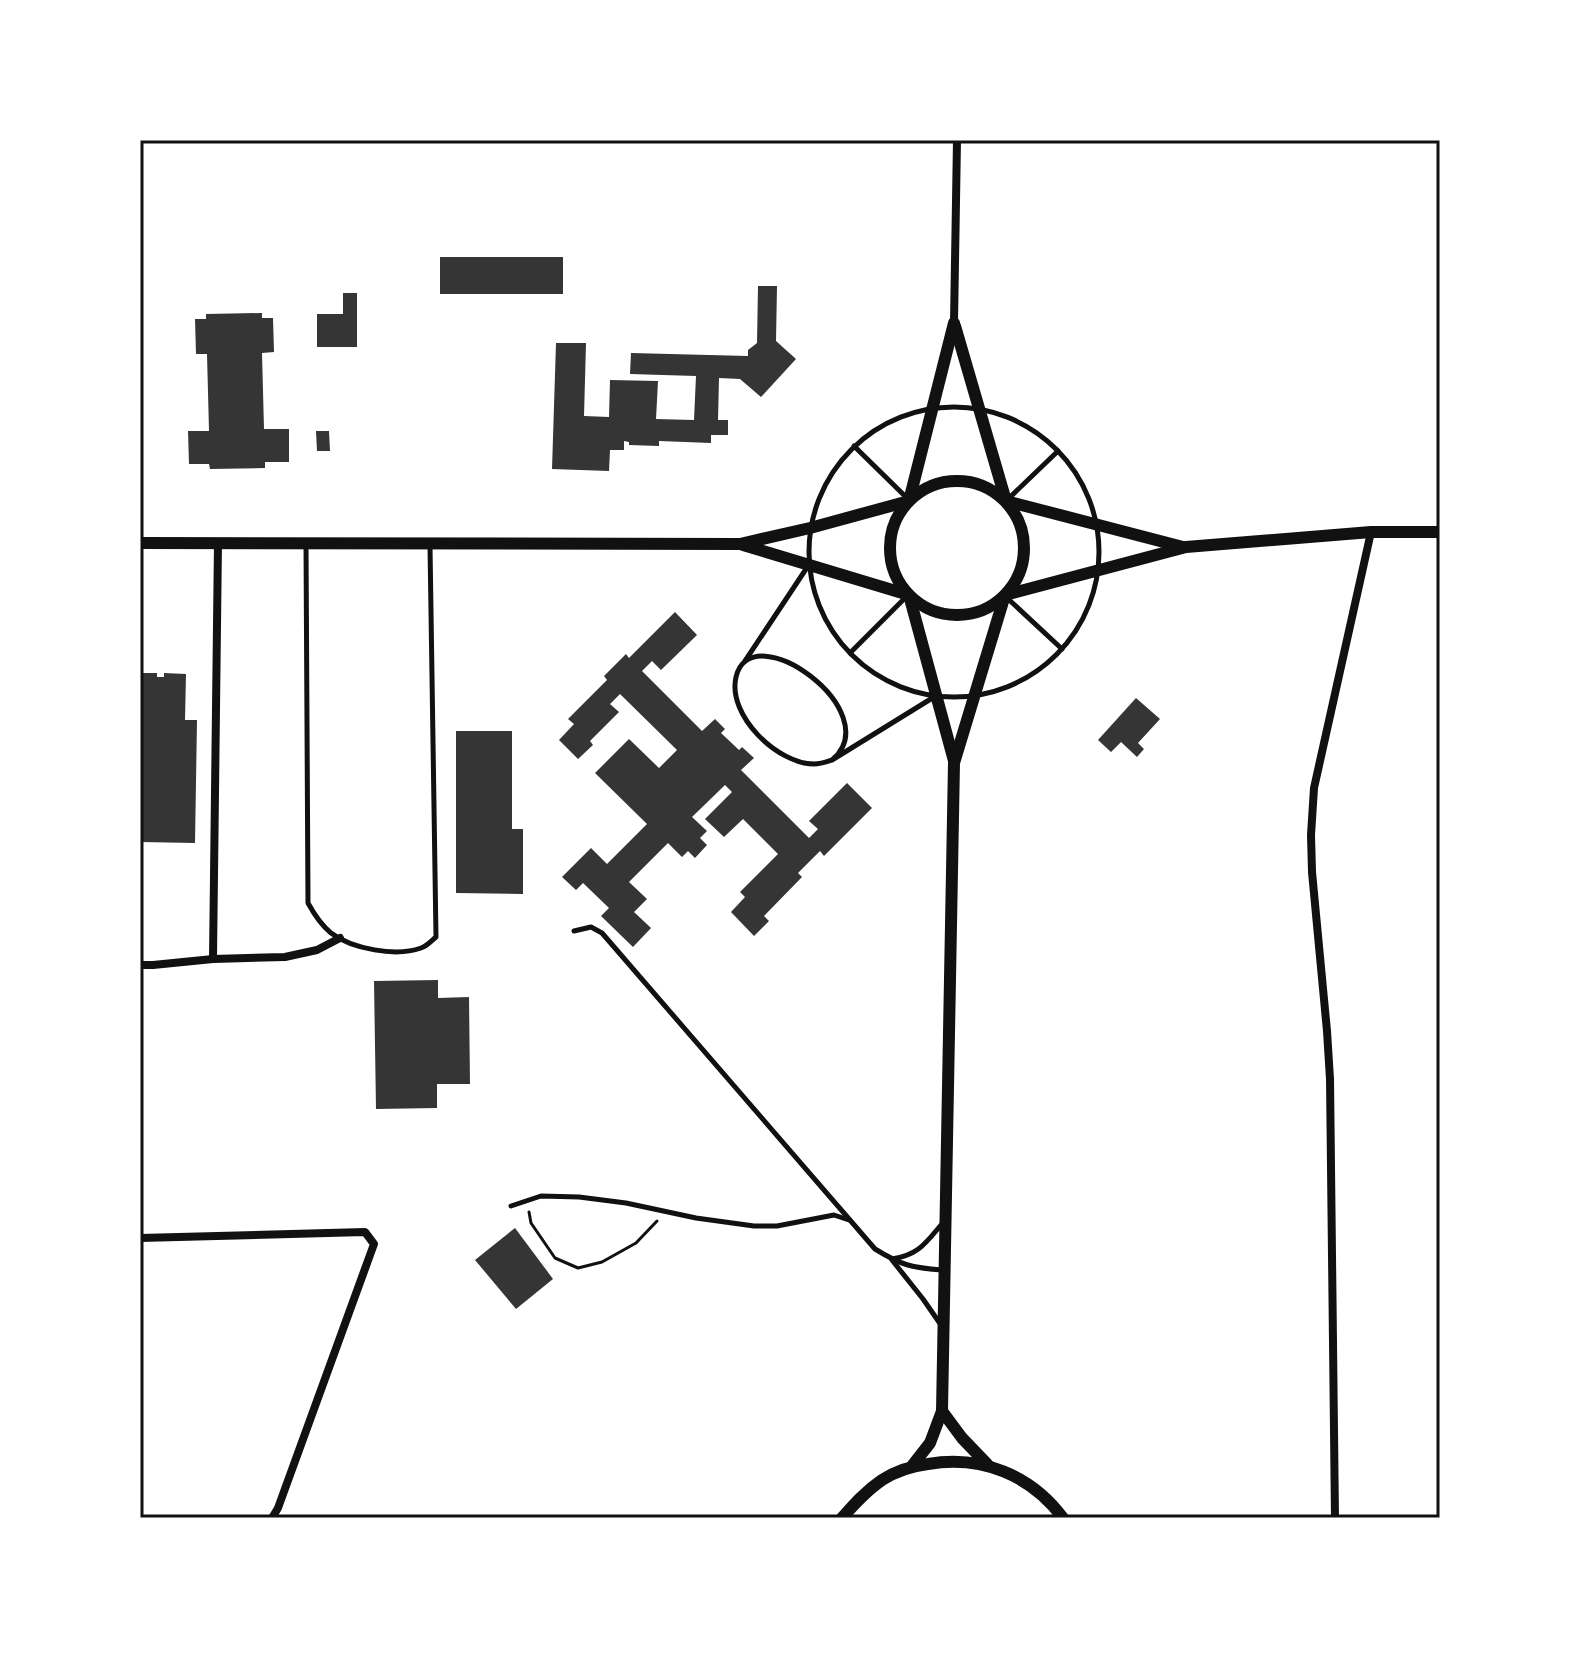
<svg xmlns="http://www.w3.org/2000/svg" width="1580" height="1658" font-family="Bitter,serif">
<rect width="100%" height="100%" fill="#fff"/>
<g fill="#353535">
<rect x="440" y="257" width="123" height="37"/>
<path d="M 758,286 L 777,286 L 776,341 L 796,359 L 761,397 L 740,379 L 719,378 L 718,420 L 728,420 L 728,435 L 711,435 L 711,443 L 659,441 L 659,446 L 629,445 L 629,442 L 624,441 L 624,450 L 610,450 L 609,471 L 552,469 L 556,343 L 586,343 L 584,416 L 609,417 L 610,380 L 658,381 L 656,419 L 694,420 L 696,376 L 630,374 L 631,353 L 748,356 L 748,350 L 757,343 Z"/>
<path d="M 343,293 L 357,293 L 357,347 L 317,347 L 317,314 L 343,314 Z"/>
<path d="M 262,313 L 262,318 L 273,318 L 274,352 L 262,353 L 264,429 L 289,429 L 289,462 L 265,462 L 265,468 L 210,469 L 209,464 L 189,464 L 188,431 L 209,431 L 207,354 L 196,354 L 195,319 L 206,319 L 206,314 Z"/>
<path d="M 316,431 L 329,431 L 330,451 L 317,451 Z"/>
<path d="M 675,612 L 697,635 L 661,670 L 652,661 L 642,671 L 702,731 L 715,719 L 725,729 L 721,733 L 739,750 L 742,747 L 754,758 L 741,770 L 809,838 L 818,829 L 809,821 L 847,783 L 872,808 L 824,856 L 820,851 L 798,873 L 802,877 L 764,916 L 769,921 L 754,936 L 731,912 L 745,897 L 740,892 L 778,854 L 743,819 L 724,837 L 705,819 L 732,792 L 725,785 L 692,817 L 707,831 L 700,838 L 707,845 L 695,858 L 688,851 L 682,857 L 668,843 L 629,882 L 647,899 L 634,912 L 651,928 L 633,947 L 601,916 L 609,908 L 583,883 L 576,890 L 562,877 L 591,848 L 607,864 L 647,824 L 595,773 L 629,739 L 659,768 L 677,750 L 620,694 L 610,704 L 619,712 L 590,741 L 593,745 L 578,759 L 559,740 L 574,724 L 568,719 L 607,680 L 604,676 L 626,654 L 629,658 Z"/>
<path d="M 140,673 L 157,673 L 157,677 L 164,677 L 164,673 L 186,674 L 185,720 L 197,720 L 195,843 L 140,842 Z"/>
<path d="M 1136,698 L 1160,719 L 1138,743 L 1144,749 L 1137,757 L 1121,742 L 1111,752 L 1098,740 Z"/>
<path d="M 456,731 L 512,731 L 512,829 L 523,829 L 523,894 L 456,893 Z"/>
<path d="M 438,980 L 438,998 L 469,997 L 470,1084 L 437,1084 L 437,1108 L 376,1109 L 374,981 Z"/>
<path d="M 515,1228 L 553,1279 L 516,1309 L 475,1260 Z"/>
</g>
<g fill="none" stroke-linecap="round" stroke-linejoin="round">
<path stroke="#111" stroke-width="3" d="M 529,1212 L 531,1223 L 555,1258 L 578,1268 L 602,1262 L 636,1243 L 657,1221"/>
<g stroke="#111" stroke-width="5">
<circle cx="954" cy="552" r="145"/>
<path d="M 854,446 L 909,500"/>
<path d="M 1006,501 L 1058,451"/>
<path d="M 306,544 L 308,903 C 314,914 321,925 331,933 C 352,949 396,957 421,948 C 427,946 431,941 436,937 L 430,546"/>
<path d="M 1005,596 L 1062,649"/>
<path d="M 850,653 L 908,595"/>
<path d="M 745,661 L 808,566"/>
<path d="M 832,760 C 889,712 751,613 736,677 C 727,716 778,764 814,764 C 821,764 826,762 832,760 L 934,697"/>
<path d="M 574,931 L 591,927 L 602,933 L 875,1249 C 901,1265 912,1268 942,1270"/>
<path d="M 511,1206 L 541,1196 L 579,1197 L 626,1203 L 696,1218 L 754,1226 L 777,1226 L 834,1215 L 849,1220"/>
<path d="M 892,1259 C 918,1255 925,1244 941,1225"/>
<path d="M 892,1260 L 923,1299 L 941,1325"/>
</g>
<g stroke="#111" stroke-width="8">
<path d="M 954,323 L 957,140"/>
<path d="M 213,959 L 218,542"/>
<path d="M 140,965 L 153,965 L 213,959 L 285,957 L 317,950 L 340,938"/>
<path d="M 140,1238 L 365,1232 L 374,1244 L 278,1508 L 272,1518"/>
<path d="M 1335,1518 L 1330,1079 L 1327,1031 L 1312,872 L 1311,835 L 1314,788 L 1371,532"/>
</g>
<g stroke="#111" stroke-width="12">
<path d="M 955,326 L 1006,501 L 1183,547"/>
<circle cx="957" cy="548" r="67"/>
<path d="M 140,543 L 740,544 L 810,528 L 909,501 L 954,323"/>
<path d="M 743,545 L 909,595 L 954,761"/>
<path d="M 942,1411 L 962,1438 L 987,1464"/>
<path d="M 912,1466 L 930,1443 L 942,1411 L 954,763 L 1005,595 L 1186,547 L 1371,532 L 1440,532"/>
<path d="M 842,1518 C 855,1503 866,1491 882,1480 C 896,1471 912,1466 928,1464 C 982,1455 1031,1475 1063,1518"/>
</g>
</g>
<rect width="1580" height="1658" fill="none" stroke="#ffffff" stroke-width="284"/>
<rect x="142" y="142" width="1296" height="1374" fill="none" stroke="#111" stroke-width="3"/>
</svg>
